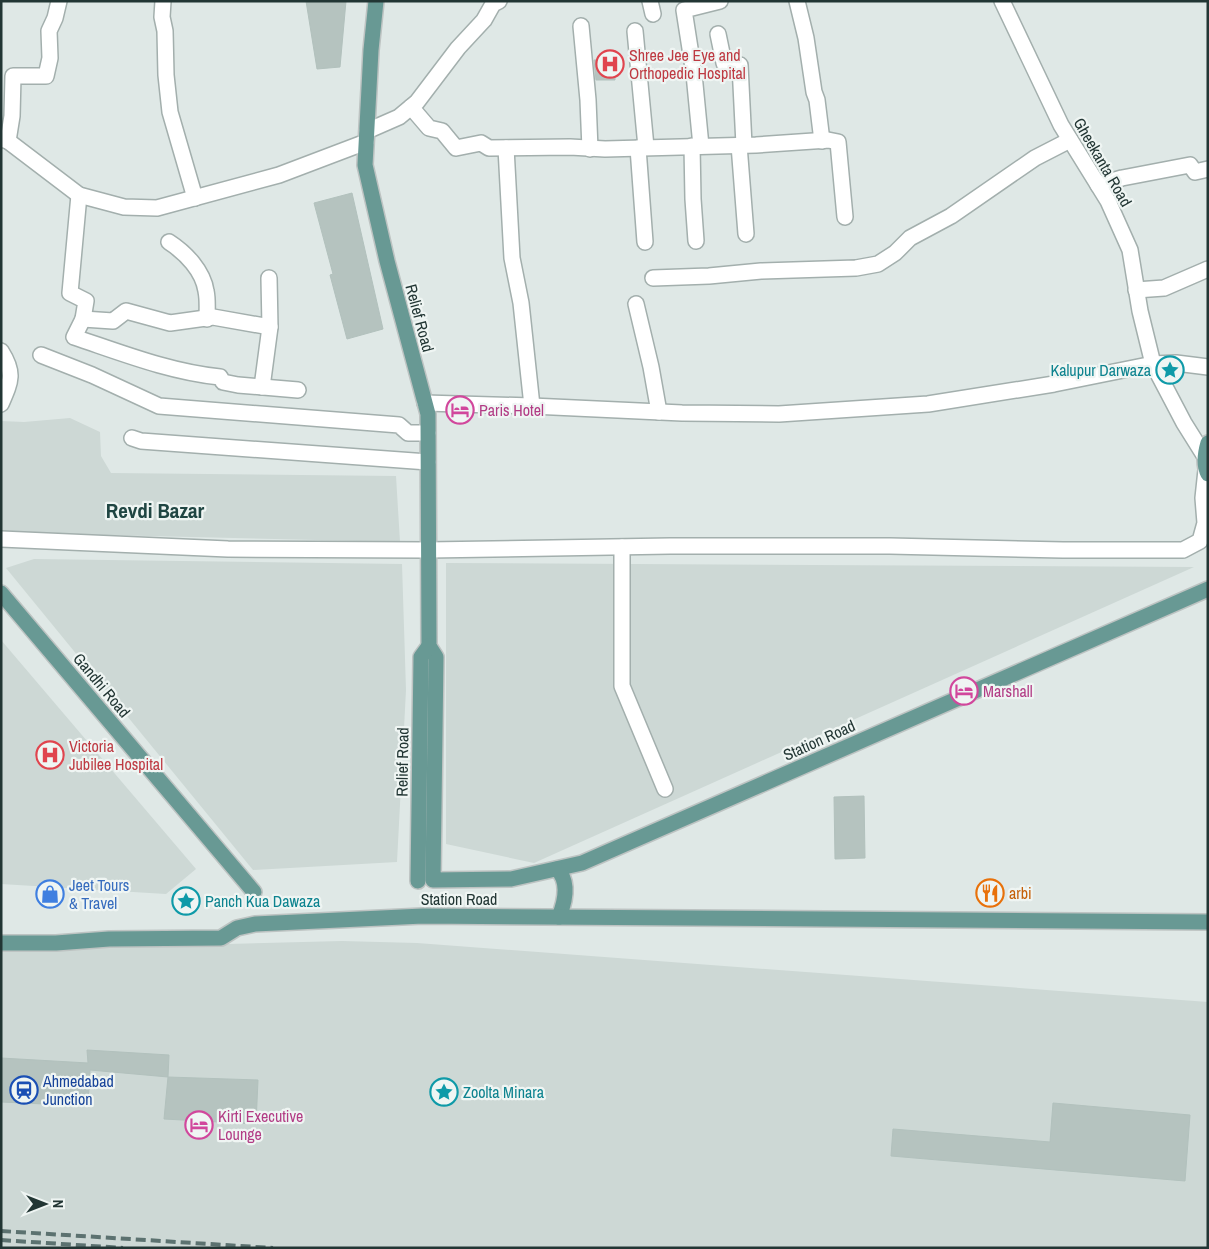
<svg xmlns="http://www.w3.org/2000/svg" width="1209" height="1249" font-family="'Archivo Narrow',sans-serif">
<rect width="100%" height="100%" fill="#dfe8e6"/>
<g fill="#cdd8d5">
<path d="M 70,418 L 100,432 L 101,456 L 111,473 L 396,476 L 400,542 L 18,533 L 1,531 L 1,421 L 24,422 Z"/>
<path d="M 34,559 L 402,564 L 406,690 L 397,862 L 253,870 L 6,568 Z"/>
<path d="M 446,563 L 1194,567 L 534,863 L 446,844 Z"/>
<path d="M 1,640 L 196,869 L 166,894 L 1,884 Z"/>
<path d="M 342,941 L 417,943 L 1208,1002 L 1208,1248 L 1,1248 L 1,950 Z"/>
</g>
<g fill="#b5c3bf" stroke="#b2c1bd">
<path d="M 306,1 L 346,1 L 340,67 L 317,69 Z"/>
<path d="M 615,59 L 615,80 L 596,80 L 594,60 Z"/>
<path d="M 352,193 L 383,329 L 347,339 L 330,275 L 333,274 L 314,203 Z"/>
<path d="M 864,796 L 865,858 L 835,859 L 834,797 Z"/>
<path d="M 87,1050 L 169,1055 L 168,1077 L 90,1070 L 88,1106 L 1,1102 L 1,1058 L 88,1063 Z"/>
<path d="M 168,1077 L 258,1080 L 256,1124 L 164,1119 Z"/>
<path d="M 1053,1103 L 1190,1115 L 1185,1181 L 891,1156 L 893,1129 L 1050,1142 Z"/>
</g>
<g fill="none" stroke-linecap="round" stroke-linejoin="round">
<g stroke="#a3afad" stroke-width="18">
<g id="minor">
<path d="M 163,1 L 162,17 L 165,31 L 166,75 L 170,112 L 195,198"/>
<path d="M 650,1 L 653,14"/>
<path d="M 797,1 L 806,38 L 814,92 L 817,100 L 822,141"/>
<path d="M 1002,1 L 1061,125 L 1108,201 L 1130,250 L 1140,311 L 1153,364 L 1184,423 L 1204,455"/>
<path d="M 581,26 L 588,100 L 590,149"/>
<path d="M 635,31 L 646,147"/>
<path d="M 718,34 L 724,63 L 740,65 L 744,145"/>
<path d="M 411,107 L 429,128 L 442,131 L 456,148 L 481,143 L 489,148 L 570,147 L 605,149 L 756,145 L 828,140 L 838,142 L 845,217"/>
<path d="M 367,131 L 399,117 L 417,102 L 458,48 L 484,20 L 493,4 L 499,1"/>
<path d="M 1,139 L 8,141 L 79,195 L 124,207 L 157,208 L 279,175 L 366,142"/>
<path d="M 8,141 L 12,116 L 13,76 L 46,76 L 50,58 L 49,31 L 55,18 L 59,1"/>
<path d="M 739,145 L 746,234"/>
<path d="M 692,146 L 693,199 L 696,241"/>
<path d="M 701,146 L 694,74 L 684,10 L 720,1"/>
<path d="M 506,148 L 512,258 L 521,303 L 532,406"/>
<path d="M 638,148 L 645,242"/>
<path d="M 1098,185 L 1122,178 L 1190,165 L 1195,172 L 1208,169"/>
<path d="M 79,195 L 70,293 L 86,301 L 83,319 L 74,337 C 122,353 170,372 220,377 L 223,382 L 238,385 L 298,390"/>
<path d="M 169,242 C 186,253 203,271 206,291 C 208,300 207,310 207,319"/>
<path d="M 653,278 L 709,276 L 761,271 L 856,268 L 878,264 L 895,253 L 910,238 L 951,216 L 1035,158 L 1070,140"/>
<path d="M 1136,290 L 1164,288 L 1208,269"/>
<path d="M 636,304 L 651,367 L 659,412"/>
<path d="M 83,319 L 113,321 L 126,311 L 170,323 L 213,317 L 270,327 L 269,278"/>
<path d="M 1,351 C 15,373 11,381 1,404"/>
<path d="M 41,355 L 92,375 L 159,406 L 399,425 L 408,433 L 428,433"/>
<path d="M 262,387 L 270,327"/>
<path d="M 425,403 L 532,406 L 682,413 L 779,414 L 928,404 L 1054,384 L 1153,364 L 1176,363 L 1208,367"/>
<path d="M 132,438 L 141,441 L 428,462"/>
<path d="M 1,539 L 228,549 L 428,550 L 670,546 L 890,546 L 1063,550 L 1183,550 L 1200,541 L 1205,523 L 1203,498 L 1206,470"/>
<path d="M 622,547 L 622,686 L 665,789"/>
</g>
</g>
<g stroke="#bdc3c2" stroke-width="18">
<g id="major">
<path d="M 376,1 L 371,50 L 365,165 L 387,261 L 428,414 L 429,646 L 436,657 L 433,880 L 511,879 L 582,863 L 1208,589"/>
<path d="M 1208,443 C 1205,453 1203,464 1208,474"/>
<path d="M 1,593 L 254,892"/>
<path d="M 557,869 C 570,882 565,902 559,917"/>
<path d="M 418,881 L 421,657 L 429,646"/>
<path d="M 1,943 L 56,943 L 109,939 L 221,938 L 237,928 L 255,924 L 423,916 L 1208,922"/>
</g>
</g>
<use href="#minor" stroke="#fff" stroke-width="15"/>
<use href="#major" stroke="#689994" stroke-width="15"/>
<g stroke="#5c7270" stroke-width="4" stroke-dasharray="10 5" stroke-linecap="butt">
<path d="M 1,1231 L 273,1248"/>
<path d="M 1,1240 L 123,1248"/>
</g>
</g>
<defs>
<g id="hospital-ring" transform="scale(1.4375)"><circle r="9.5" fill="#eff5f3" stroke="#e0444e" stroke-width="1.5"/><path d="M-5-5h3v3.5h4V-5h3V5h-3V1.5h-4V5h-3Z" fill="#e0444e"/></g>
<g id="sight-ring" transform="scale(1.4375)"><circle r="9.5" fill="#eff5f3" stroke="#0f9aa8" stroke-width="1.5"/><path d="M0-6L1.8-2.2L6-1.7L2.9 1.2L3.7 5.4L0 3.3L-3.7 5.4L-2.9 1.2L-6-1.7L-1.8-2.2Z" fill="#0f9aa8"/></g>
<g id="hotel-ring" transform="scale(1.4375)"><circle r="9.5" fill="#eff5f3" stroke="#d1479c" stroke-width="1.5"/><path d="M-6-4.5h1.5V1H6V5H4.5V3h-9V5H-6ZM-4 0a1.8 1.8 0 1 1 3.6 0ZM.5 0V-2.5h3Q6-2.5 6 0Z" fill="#d1479c"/></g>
<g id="restaurant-ring" transform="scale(1.4375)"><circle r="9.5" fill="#eff5f3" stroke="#e8710a" stroke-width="1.5"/><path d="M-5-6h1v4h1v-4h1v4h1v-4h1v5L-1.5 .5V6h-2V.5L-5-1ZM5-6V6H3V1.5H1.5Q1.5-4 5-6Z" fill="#e8710a"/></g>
<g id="shop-ring" transform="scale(1.4375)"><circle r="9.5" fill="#eff5f3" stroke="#3f7fe0" stroke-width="1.5"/><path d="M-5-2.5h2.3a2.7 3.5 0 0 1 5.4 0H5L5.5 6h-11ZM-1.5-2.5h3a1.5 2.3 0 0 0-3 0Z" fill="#3f7fe0"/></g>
<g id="station-ring" transform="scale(1.4375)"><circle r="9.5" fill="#eff5f3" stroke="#1a4fb4" stroke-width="1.5"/><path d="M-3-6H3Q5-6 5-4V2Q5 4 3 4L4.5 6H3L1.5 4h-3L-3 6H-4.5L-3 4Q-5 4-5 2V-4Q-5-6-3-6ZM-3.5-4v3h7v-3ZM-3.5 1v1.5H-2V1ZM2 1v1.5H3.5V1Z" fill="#1a4fb4"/></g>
</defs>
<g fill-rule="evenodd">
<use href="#hospital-ring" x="610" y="64"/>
<use href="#sight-ring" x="1170" y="370"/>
<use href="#hotel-ring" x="460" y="410"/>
<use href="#hotel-ring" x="964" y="691"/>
<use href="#hospital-ring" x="50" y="755"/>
<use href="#restaurant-ring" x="990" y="893"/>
<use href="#shop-ring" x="50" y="894"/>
<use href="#sight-ring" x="186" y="901"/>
<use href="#station-ring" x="24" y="1090"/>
<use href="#sight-ring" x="444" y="1092"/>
<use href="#hotel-ring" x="199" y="1125"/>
</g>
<g text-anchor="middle" stroke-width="4.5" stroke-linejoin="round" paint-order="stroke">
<g font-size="16" fill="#be3a42" stroke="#eff5f3" text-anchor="start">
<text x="629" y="61">Shree Jee Eye and<tspan x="629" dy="18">Orthopedic Hospital</tspan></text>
<text x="69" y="752">Victoria<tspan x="69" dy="18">Jubilee Hospital</tspan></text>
</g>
<g font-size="16" fill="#223634" stroke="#eff5f3">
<text transform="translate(1103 162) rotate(60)" y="6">Gheekanta Road</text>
<text transform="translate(420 318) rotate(75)" y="6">Relief Road</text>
<text transform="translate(102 685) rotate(50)" y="6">Gandhi Road</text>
<text transform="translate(819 740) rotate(-24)" y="6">Station Road</text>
<text transform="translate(402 762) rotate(-89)" y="6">Relief Road</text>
<text x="459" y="905">Station Road</text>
</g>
<g font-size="16" fill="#0d838f" stroke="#eff5f3" text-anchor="start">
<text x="1151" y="376" text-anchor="end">Kalupur Darwaza</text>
<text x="205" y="907">Panch Kua Dawaza</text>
<text x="463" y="1098">Zoolta Minara</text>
</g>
<g font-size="16" fill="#b23c85" stroke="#eff5f3" text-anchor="start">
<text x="479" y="416">Paris Hotel</text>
<text x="983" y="697">Marshall</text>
<text x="218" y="1122">Kirti Executive<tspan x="218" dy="18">Lounge</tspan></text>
</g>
<g font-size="16" fill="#366cbe" stroke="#eff5f3" text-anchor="start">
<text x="69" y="891">Jeet Tours<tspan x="69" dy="18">&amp; Travel</tspan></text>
</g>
<g font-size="16" fill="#c56008" stroke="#eff5f3" text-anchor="start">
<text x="1009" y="899">arbi</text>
</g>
<g font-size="16" fill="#164399" stroke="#eff5f3" text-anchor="start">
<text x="43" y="1087">Ahmedabad<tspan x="43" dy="18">Junction</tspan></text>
</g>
<g font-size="21" font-weight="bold" fill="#204643" stroke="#eff5f3">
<text x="155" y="518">Revdi Bazar</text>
</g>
</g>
<rect width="1209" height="1249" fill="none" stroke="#223634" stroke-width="5"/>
<g transform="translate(45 1204) rotate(90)" stroke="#eff5f3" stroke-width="4" paint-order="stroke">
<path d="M0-4L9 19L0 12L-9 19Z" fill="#223634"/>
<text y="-8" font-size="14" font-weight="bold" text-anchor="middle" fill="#223634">N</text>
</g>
</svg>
